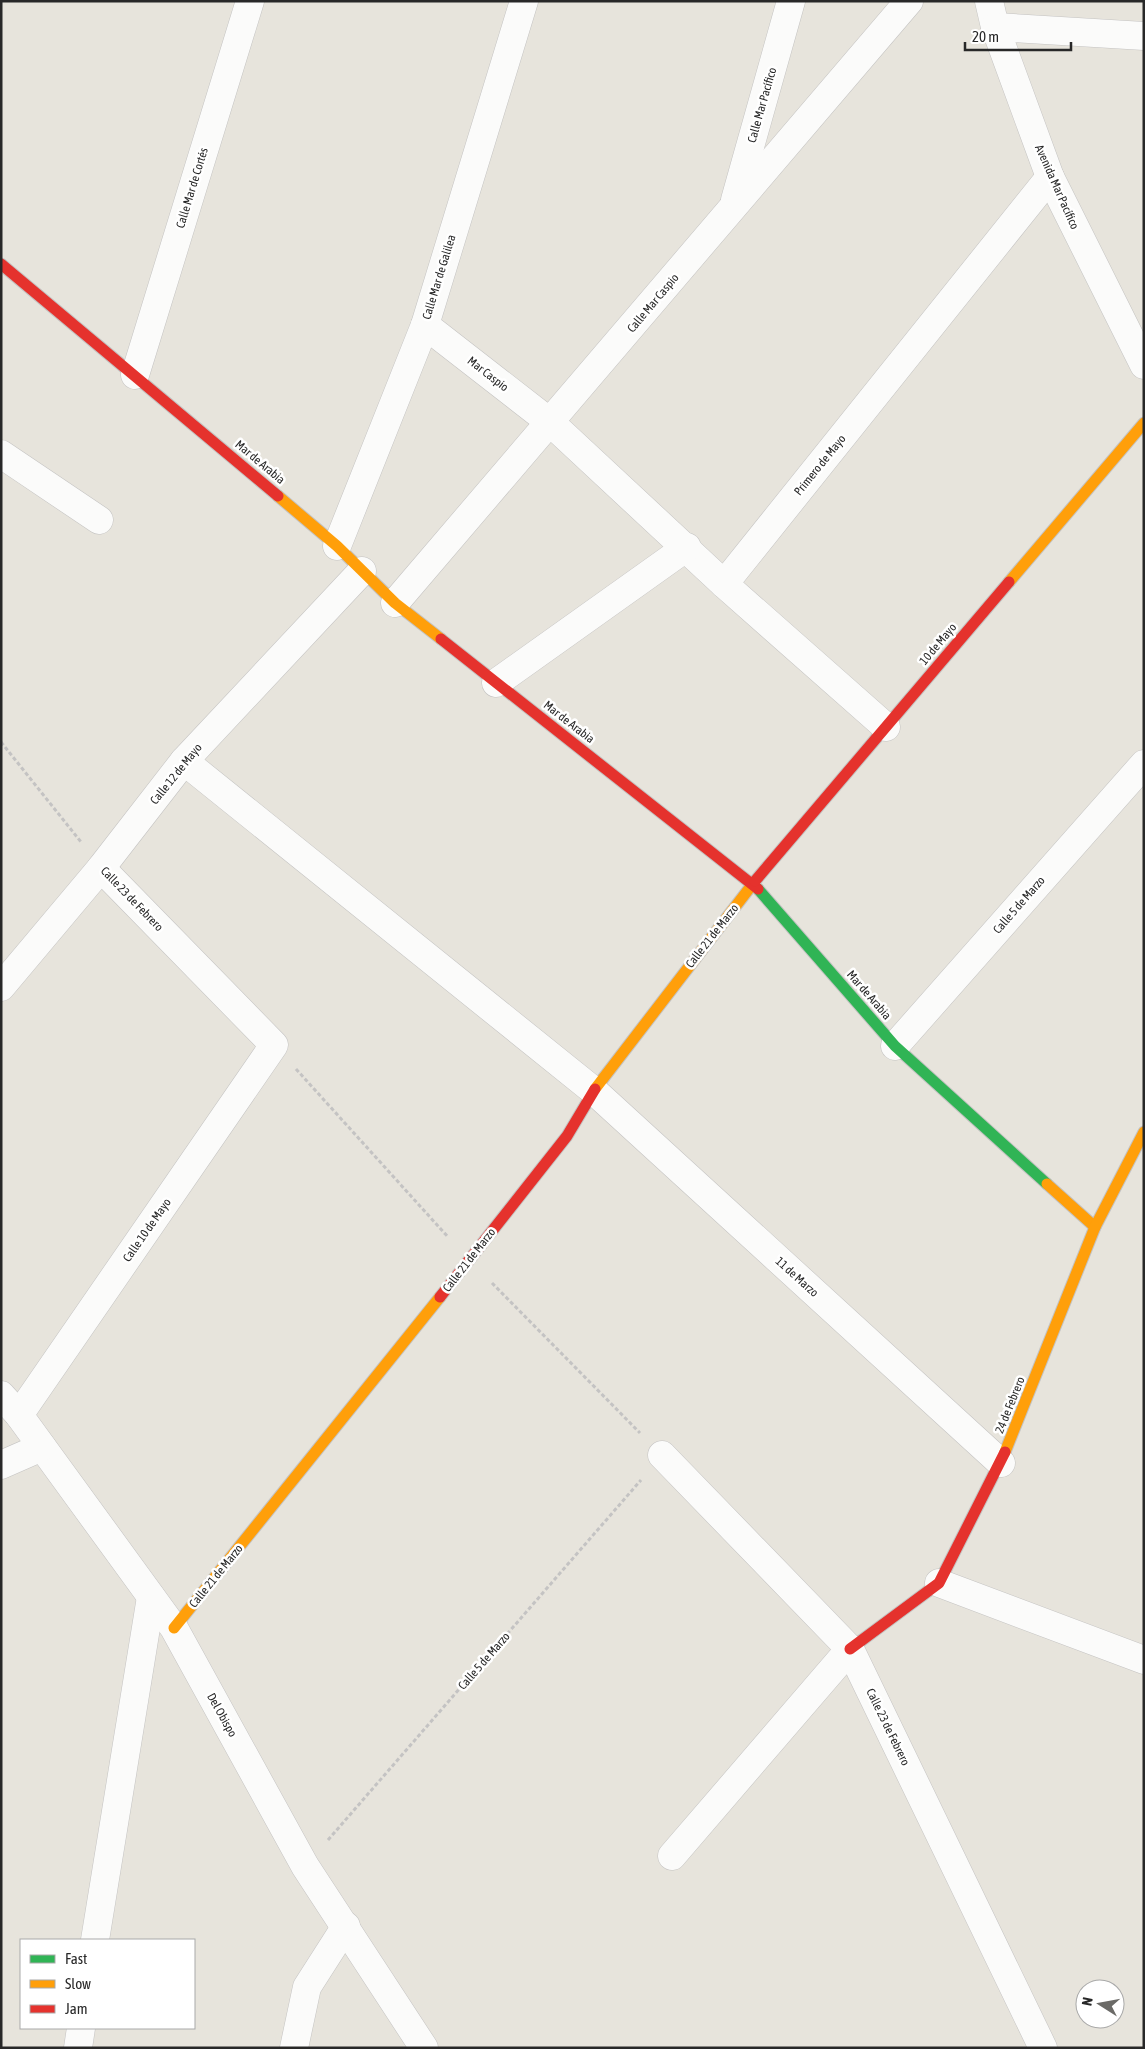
<svg xmlns="http://www.w3.org/2000/svg" width="1145" height="2049" font-family="'Asap Condensed',sans-serif">
<rect width="100%" height="100%" fill="#e7e4dc"/>
<g fill="none" stroke-linecap="round" stroke-linejoin="round">
<g stroke="#c4c3c2" stroke-width="29">
<g id="street">
<path d="M 989,1 L 995,27 L 1050,177 L 1144,365"/>
<path d="M 995,27 L 1144,36"/>
<path d="M 735,200 L 791,1"/>
<path d="M 425,325 L 551,423 L 724,584 L 886,727"/>
<path d="M 135,375 L 250,1"/>
<path d="M 1,454 L 99,520"/>
<path d="M 337,546 L 425,325 L 524,1"/>
<path d="M 724,584 L 1050,177"/>
<path d="M 395,603 L 909,1"/>
<path d="M 496,683 L 687,547"/>
<path d="M 184,761 L 594,1091 L 1001,1463"/>
<path d="M 1,987 L 101,868 L 184,761 L 362,571"/>
<path d="M 895,1046 L 1144,764"/>
<path d="M 1,1395 L 19,1415 L 174,1628 L 305,1866 L 424,2048"/>
<path d="M 19,1415 L 274,1045 L 101,868"/>
<path d="M 662,1455 L 850,1649 L 1043,2048"/>
<path d="M 1,1465 L 42,1447"/>
<path d="M 939,1583 L 1144,1660"/>
<path d="M 672,1856 L 850,1649"/>
<path d="M 95,1940 L 151,1597"/>
<path d="M 78,2048 L 81,2028"/>
<path d="M 294,2048 L 307,1987 L 346,1926"/>
</g>
</g>
<g stroke="#c4c3c2" stroke-width="13">
<path id="fast" d="M 758,889 L 895,1046 L 1047,1184"/>
</g>
<g stroke="#c4c3c2" stroke-width="13">
<g id="slow">
<path d="M 278,496 L 337,546 L 395,603 L 441,639"/>
<path d="M 1009,582 L 1144,423"/>
<path d="M 595,1089 L 755,881"/>
<path d="M 1047,1184 L 1095,1227"/>
<path d="M 1005,1452 L 1095,1227 L 1144,1132"/>
<path d="M 174,1628 L 440,1297"/>
</g>
</g>
<g stroke="#c4c3c2" stroke-width="13">
<g id="jam">
<path d="M 1,264 L 278,496"/>
<path d="M 441,639 L 758,889"/>
<path d="M 755,881 L 1009,582"/>
<path d="M 440,1297 L 567,1136 L 595,1089"/>
<path d="M 850,1649 L 939,1583 L 1005,1452"/>
</g>
</g>
<g stroke="#c4c3c3" stroke-width="3" stroke-dasharray="4 2.5" stroke-linecap="butt">
<path d="M 1,742 L 81,842"/>
<path d="M 296,1069 L 448,1237"/>
<path d="M 492,1283 L 640,1433"/>
<path d="M 328,1840 L 641,1480"/>
</g>
<use href="#street" stroke="#fbfbfa" stroke-width="28"/>
<use href="#fast" stroke="#30b455" stroke-width="11"/>
<use href="#slow" stroke="#ff9f0a" stroke-width="11"/>
<use href="#jam" stroke="#e5322d" stroke-width="11"/>
</g>
<g text-anchor="middle" stroke-width="5" stroke-linejoin="round" paint-order="stroke">
<g font-size="12" fill="#282828" stroke="#fff">
<text transform="translate(762 105) rotate(-74)" y="4">Calle Mar Pacífico</text>
<text transform="translate(1057 187) rotate(66)" y="4">Avenida Mar Pacífico</text>
<text transform="translate(192 188) rotate(-73)" y="4">Calle Mar de Cortés</text>
<text transform="translate(439 277) rotate(-73)" y="4">Calle Mar de Galilea</text>
<text transform="translate(653 303) rotate(-50)" y="4">Calle Mar Caspio</text>
<text transform="translate(488 374) rotate(38)" y="4">Mar Caspio</text>
<text transform="translate(260 462) rotate(40)" y="4">Mar de Arabia</text>
<text transform="translate(820 465) rotate(-51)" y="4">Primero de Mayo</text>
<text transform="translate(938 644) rotate(-50)" y="4">10 de Mayo</text>
<text transform="translate(569 722) rotate(38)" y="4">Mar de Arabia</text>
<text transform="translate(176 774) rotate(-51)" y="4">Calle 12 de Mayo</text>
<text transform="translate(132 899) rotate(46)" y="4">Calle 23 de Febrero</text>
<text transform="translate(1019 905) rotate(-49)" y="4">Calle 5 de Marzo</text>
<text transform="translate(712 936) rotate(-52)" y="4">Calle 21 de Marzo</text>
<text transform="translate(869 995) rotate(49)" y="4">Mar de Arabia</text>
<text transform="translate(147 1230) rotate(-55)" y="4">Calle 10 de Mayo</text>
<text transform="translate(469 1260) rotate(-52)" y="4">Calle 21 de Marzo</text>
<text transform="translate(797 1277) rotate(42)" y="4">11 de Marzo</text>
<text transform="translate(1010 1405) rotate(-68)" y="4">24 de Febrero</text>
<text transform="translate(216 1576) rotate(-51)" y="4">Calle 21 de Marzo</text>
<text transform="translate(484 1661) rotate(-49)" y="4">Calle 5 de Marzo</text>
<text transform="translate(222 1715) rotate(61)" y="4">Del Obispo</text>
<text transform="translate(888 1727) rotate(64)" y="4">Calle 23 de Febrero</text>
</g>
</g>
<rect width="1145" height="2049" fill="none" stroke="#282828" stroke-width="5"/>
<rect x="20" y="1939" width="175" height="90" fill="#ffffff" stroke="#a9a9a9"/>
<rect x="30" y="1955" width="25" height="8" fill="#30b455" stroke="#a9a9a9"/>
<text x="65" y="1964" font-size="15" fill="#282828">Fast</text>
<rect x="30" y="1980" width="25" height="8" fill="#ff9f0a" stroke="#a9a9a9"/>
<text x="65" y="1989" font-size="15" fill="#282828">Slow</text>
<rect x="30" y="2005" width="25" height="8" fill="#e5322d" stroke="#a9a9a9"/>
<text x="65" y="2014" font-size="15" fill="#282828">Jam</text>
<g transform="translate(1100 2004) rotate(281)"><circle r="24" fill="#ffffff" stroke="#a9a9a9"/>
<path d="M0-4L9 19L0 12L-9 19Z" fill="#6b6a67"/>
<text y="-8" font-size="14" font-weight="bold" text-anchor="middle" fill="#282828">N</text>
</g>
<path d="M965 42v8h106v-8" fill="none" stroke="#282828" stroke-width="2.5"/>
<text x="972" y="42" font-size="15" fill="#282828" stroke="#ffffff" stroke-width="4" paint-order="stroke">20 m</text>
</svg>
